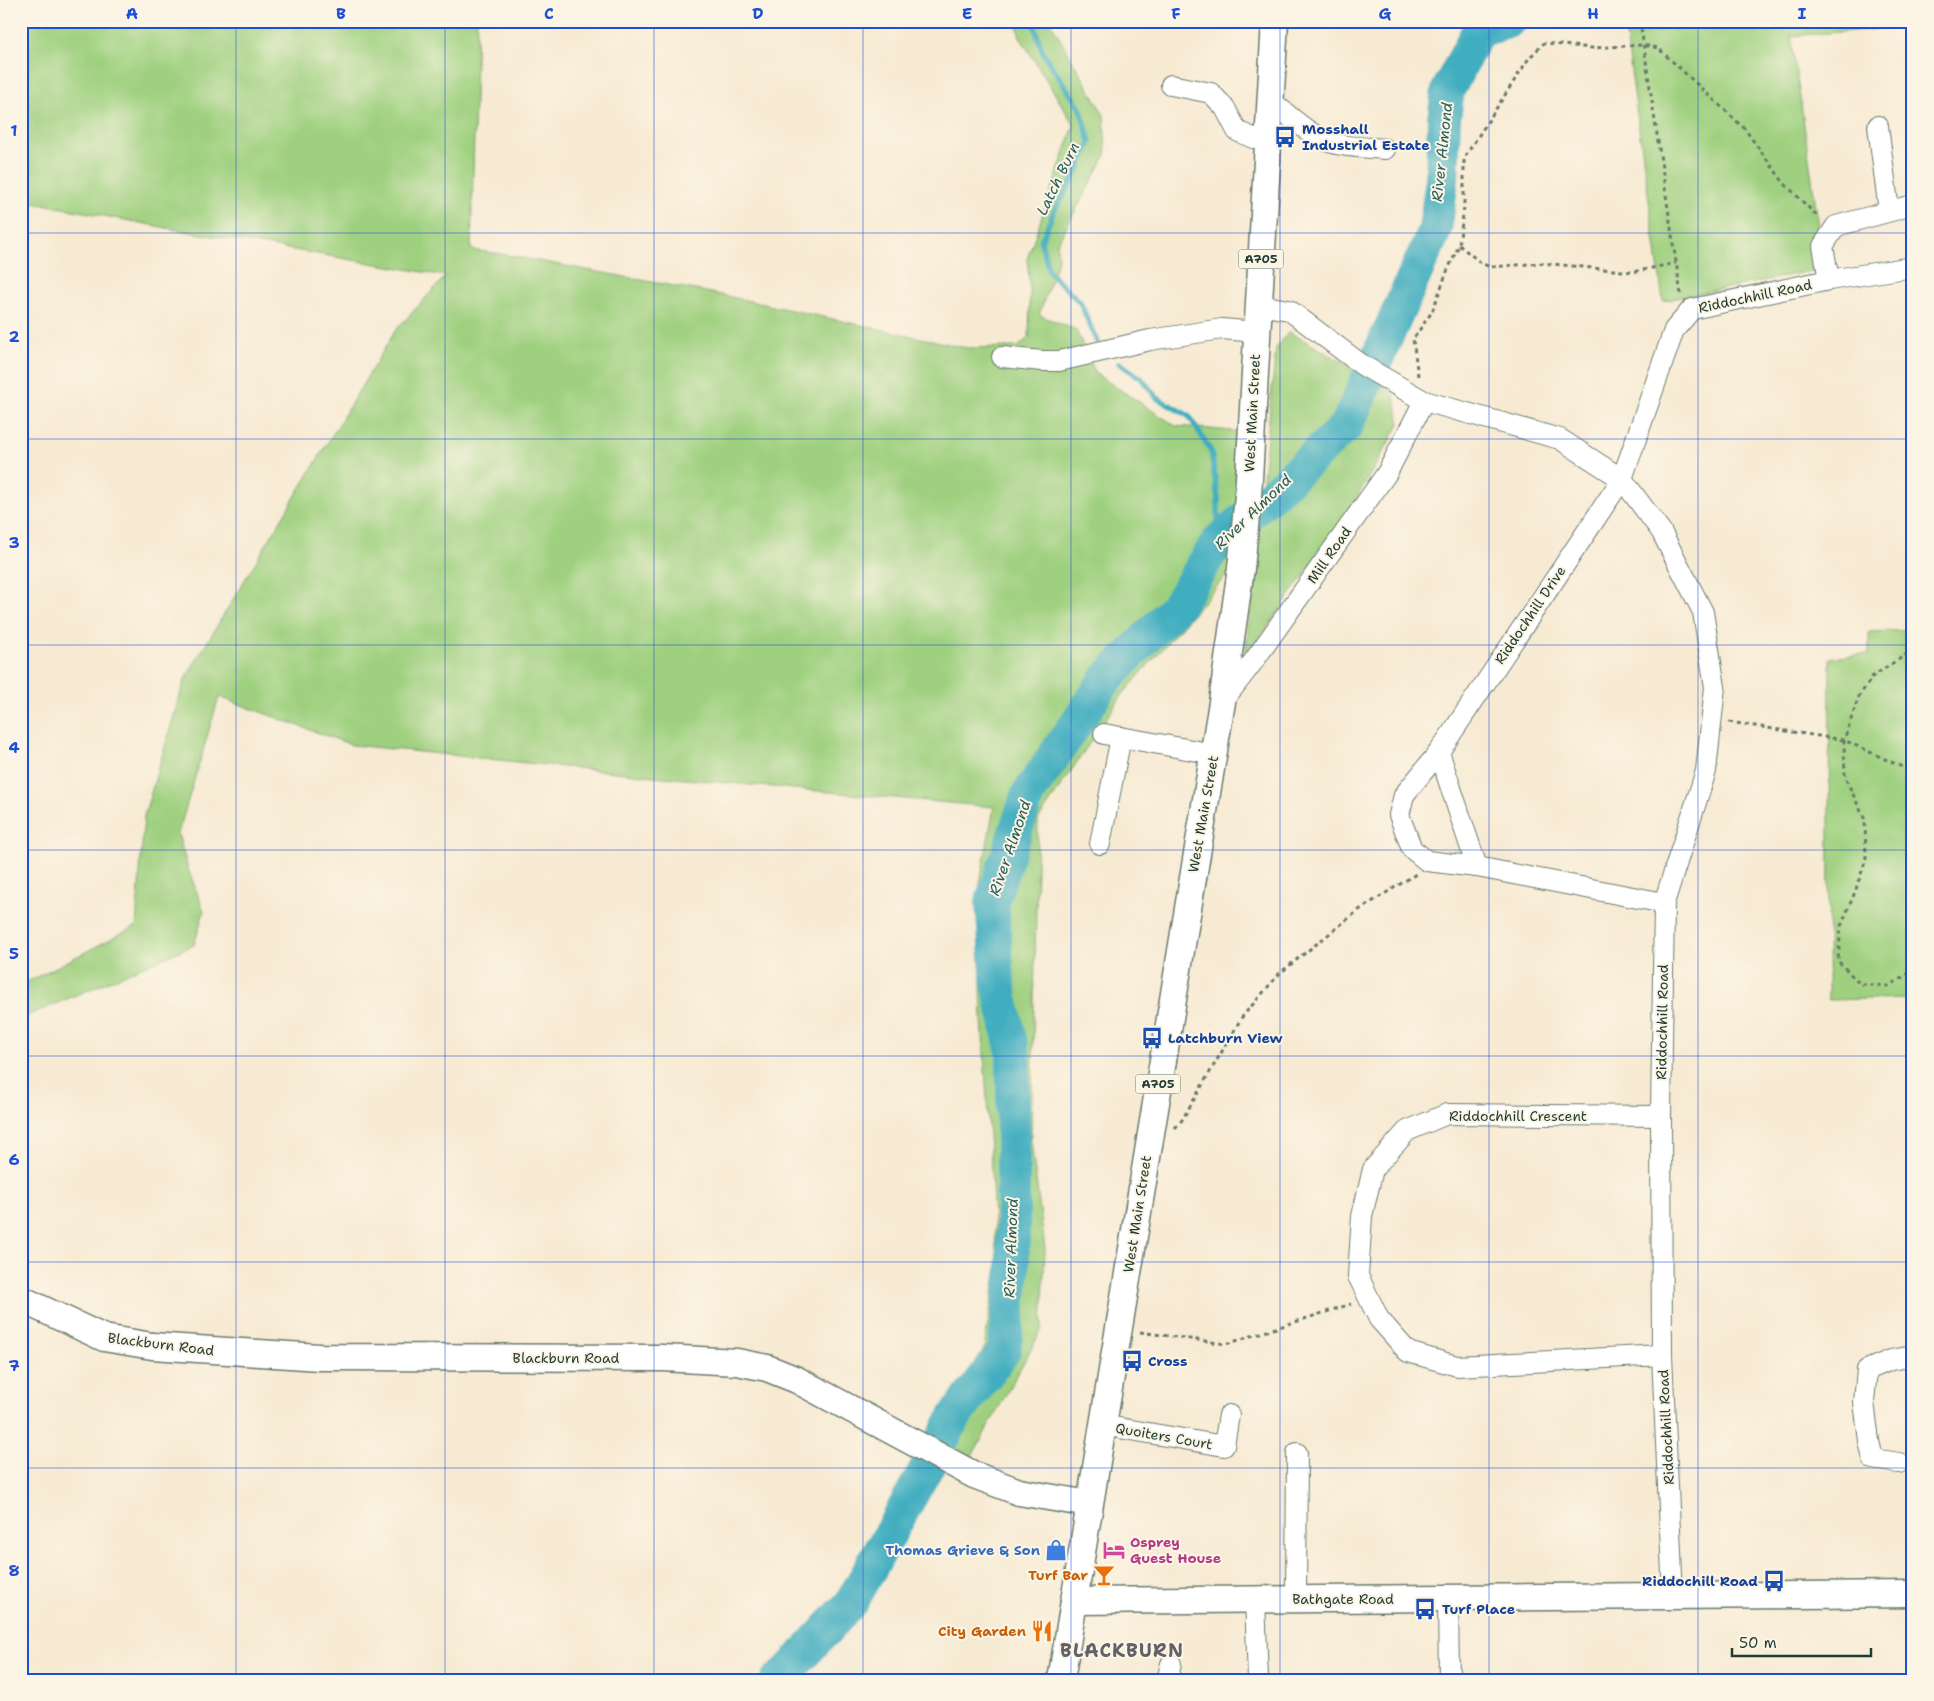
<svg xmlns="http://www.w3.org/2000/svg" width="1934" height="1701" font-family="'Shantell Sans',sans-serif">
<rect width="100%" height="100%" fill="#fcf5e5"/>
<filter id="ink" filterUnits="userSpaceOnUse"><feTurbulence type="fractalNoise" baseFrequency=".02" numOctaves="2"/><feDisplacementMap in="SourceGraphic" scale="10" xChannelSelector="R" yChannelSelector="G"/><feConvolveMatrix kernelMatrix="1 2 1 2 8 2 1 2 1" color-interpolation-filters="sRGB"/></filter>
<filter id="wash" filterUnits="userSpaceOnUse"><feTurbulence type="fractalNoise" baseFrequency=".0096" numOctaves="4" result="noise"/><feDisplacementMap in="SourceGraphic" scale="20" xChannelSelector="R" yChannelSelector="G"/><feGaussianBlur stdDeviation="1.12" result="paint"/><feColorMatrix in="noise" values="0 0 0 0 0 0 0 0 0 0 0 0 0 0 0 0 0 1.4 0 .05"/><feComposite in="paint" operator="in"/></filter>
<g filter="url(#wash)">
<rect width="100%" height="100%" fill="#f7ead3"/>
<g fill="#9fd07f" stroke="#5f865a">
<path d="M 21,21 L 477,21 L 471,250 L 501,254 L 717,294 L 967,348 L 1018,347 L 1029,337 L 1030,290 L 1027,259 L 1074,125 L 1020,37 L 1016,21 L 1050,21 L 1104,115 L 1106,155 L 1057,244 L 1058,260 L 1039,315 L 1076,330 L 1096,374 L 1176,426 L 1244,432 L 1232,569 L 1122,695 L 1038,820 L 1031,1141 L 1045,1249 L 1042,1329 L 971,1458 L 931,1429 L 984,1349 L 997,1267 L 982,1019 L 978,893 L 994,807 L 663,777 L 352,745 L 219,697 L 178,834 L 188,869 L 204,911 L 194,945 L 27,1016 L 21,1024 L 21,985 L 136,926 L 144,816 L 185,679 L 395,331 L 446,276 L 172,229 L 21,200 Z"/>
<path d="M 1624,21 L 1913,21 L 1913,26 L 1791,36 L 1825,268 L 1663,301 Z"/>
<path d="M 1289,332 L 1393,390 L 1400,423 L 1348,512 L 1245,659 L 1276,348 Z"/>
<path d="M 1913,630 L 1913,998 L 1828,1000 L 1830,658 L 1869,654 L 1869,632 Z"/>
</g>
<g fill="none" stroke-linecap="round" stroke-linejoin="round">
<g stroke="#41adc0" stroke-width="5.5">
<path d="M 1033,21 L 1043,53 L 1081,110 L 1090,142 L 1077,172 L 1055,209 L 1041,241 L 1049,272 L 1080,302 L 1097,342"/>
<path d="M 1119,363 L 1141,378 L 1157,398 L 1189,416 L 1211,451 L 1218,499 L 1218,541"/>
</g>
<path stroke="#41adc0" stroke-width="34" d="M 777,1680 L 787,1672 L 851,1603 L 956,1415 L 1004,1351 L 1013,1269 L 1013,1053 L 998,983 L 992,902 L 1028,794 L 1107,678 L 1178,605 L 1218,541 L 1285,483 L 1347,425 L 1435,230 L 1442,179 L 1444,119 L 1448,90 L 1477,33 L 1509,21"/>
</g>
</g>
<g filter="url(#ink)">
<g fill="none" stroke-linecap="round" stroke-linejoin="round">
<g stroke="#6b7a6c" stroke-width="22">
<g id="minor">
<path d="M 1171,85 L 1211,93 L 1225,108 L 1237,131 L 1253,138 L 1268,137"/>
<path d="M 1270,100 C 1286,113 1301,128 1320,138 C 1338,148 1364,147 1385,149"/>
<path d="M 1878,126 L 1889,211"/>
<path d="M 1829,280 L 1823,246 L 1836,226 L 1913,205"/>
<path d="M 1258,305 L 1289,310 L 1362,365 L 1424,401 L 1560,439 L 1622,479 L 1439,752 L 1477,867 L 1664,903"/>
<path d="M 1002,357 L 1042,361 L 1059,361 L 1150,340 L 1222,329 L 1257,332"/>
<path d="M 1222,702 L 1253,662 L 1387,473 L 1424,401"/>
<path d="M 1104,734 L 1214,754"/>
<path d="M 1439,752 L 1404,795 L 1399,815 L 1412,849 L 1427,861 L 1477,867"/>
<path d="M 1100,844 L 1121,737"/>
<path d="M 1661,1116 L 1447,1114 L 1407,1131 L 1373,1169 L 1362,1216 L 1358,1276 L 1379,1319 L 1408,1352 L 1457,1366 L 1662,1355"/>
<path d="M 1102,1425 L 1224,1446 L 1229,1415"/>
<path d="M 1899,1463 L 1873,1459 L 1869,1441 L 1864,1402 L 1867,1370 L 1891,1360 L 1913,1356"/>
<path d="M 1673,1596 L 1662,1355 L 1661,1116 L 1664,903 L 1706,771 L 1715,687 L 1703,612 L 1661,531 L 1622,479 L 1674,330 L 1692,309 L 1829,280 L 1913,267"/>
<path d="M 1448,1598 L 1449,1680"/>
<path d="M 1255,1599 L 1258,1680"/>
<path d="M 1296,1599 L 1297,1453"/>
<path d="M 1167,1680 L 1171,1664"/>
</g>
</g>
<g stroke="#6b7a6c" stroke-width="29">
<g id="major">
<path d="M 21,1299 L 104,1338 L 152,1346 L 319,1357 L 663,1358 L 737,1362 L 767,1368 L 797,1380 L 974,1475 L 1019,1492 L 1089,1504"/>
<path d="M 1074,1601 L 1913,1594"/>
<path d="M 1061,1680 L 1222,702 L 1241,568 L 1248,496 L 1275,21"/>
</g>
</g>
<g stroke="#6b7a6c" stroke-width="3" stroke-dasharray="4 4" stroke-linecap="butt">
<path d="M 1640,21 L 1681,295"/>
<path d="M 1459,245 L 1481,263 L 1490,267 L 1542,263 L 1633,272 L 1676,263"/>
<path d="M 1418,376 L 1413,339 L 1432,312 L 1446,274 L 1459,245 L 1464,207 L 1464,158 L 1529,58 L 1544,43 L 1592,48 L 1643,45 L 1658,48 L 1744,128 L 1784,183 L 1819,218"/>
<path d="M 1913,630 L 1910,635 L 1907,654 L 1873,676 L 1859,696 L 1844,740 L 1845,777 L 1865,820 L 1866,859 L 1855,892 L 1841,926 L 1838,961 L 1860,984 L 1888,986 L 1913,971"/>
<path d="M 1729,722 L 1844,740 L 1913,772"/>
<path d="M 1175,1128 L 1182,1120 L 1242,1017 L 1280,973 L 1359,910 L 1416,874"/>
<path d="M 1140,1332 L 1226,1344 L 1351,1304"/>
</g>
<use href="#minor" stroke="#fff" stroke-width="20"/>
<use href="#major" stroke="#fff" stroke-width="26"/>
</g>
</g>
<path fill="none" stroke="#1d4ed8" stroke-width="1" stroke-opacity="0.55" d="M 236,21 L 236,1680M 445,21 L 445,1680M 654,21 L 654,1680M 863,21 L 863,1680M 1071,21 L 1071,1680M 1280,21 L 1280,1680M 1489,21 L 1489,1680M 1698,21 L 1698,1680M 21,233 L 1913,233M 21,439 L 1913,439M 21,645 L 1913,645M 21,850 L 1913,850M 21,1056 L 1913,1056M 21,1262 L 1913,1262M 21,1468 L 1913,1468"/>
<defs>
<g id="bus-bare" transform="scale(1.725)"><path d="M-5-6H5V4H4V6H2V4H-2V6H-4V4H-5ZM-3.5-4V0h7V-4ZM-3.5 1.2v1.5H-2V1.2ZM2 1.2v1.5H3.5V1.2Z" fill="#1a4fb4" stroke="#fcf5e5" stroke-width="2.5" paint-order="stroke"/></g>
<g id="shop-bare" transform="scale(1.725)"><path d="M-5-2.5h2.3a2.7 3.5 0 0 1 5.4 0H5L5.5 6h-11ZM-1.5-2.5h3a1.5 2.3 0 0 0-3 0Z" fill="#3f7fe0" stroke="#fcf5e5" stroke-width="2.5" paint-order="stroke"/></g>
<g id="hotel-bare" transform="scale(1.725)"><path d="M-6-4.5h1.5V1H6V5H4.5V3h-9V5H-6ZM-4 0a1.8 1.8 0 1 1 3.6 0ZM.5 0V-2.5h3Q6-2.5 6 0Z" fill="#d1479c" stroke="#fcf5e5" stroke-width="2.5" paint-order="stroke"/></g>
<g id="bar-bare" transform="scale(1.725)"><path d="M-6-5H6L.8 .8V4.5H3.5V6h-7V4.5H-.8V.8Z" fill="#e8710a" stroke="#fcf5e5" stroke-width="2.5" paint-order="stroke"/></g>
<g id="restaurant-bare" transform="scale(1.725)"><path d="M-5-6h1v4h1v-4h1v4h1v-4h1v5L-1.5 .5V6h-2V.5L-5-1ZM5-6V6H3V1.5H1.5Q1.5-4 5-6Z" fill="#e8710a" stroke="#fcf5e5" stroke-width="2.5" paint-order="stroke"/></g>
</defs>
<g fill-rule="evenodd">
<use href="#bus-bare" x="1285" y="137"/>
<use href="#bus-bare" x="1152" y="1038"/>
<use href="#bus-bare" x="1132" y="1361"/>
<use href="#shop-bare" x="1056" y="1550"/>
<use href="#hotel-bare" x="1114" y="1550"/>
<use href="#bar-bare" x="1104" y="1575"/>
<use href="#bus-bare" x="1774" y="1581"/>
<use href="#bus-bare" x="1425" y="1609"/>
<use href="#restaurant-bare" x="1042" y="1631"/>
</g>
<g text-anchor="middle" stroke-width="4" stroke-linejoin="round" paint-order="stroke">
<g fill="#fcf5e5" stroke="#617469" stroke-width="1">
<rect x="1238.5" y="249.5" width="45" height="19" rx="4"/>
<rect x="1135.5" y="1074.5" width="45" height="19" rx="4"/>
</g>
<g font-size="12" font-weight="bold" fill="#1f3d34">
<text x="1261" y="263">A705</text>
<text x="1158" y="1088">A705</text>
</g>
<g font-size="14" font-weight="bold" fill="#164399" stroke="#fcf5e5" text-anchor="start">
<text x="1302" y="134">Mosshall<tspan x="1302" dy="16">Industrial Estate</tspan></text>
<text x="1168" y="1043">Latchburn View</text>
<text x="1148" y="1366">Cross</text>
<text x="1758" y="1586" text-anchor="end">Riddochill Road</text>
<text x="1442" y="1614">Turf Place</text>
</g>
<g font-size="14" fill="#1f3d34" stroke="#fcf5e5">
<text transform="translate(1755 296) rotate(-12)" y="5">Riddochhill Road</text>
<text transform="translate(1252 413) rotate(-87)" y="5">West Main Street</text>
<text transform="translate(1329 555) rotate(-55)" y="5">Mill Road</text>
<text transform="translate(1530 615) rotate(-56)" y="5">Riddochhill Drive</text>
<text transform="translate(1203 814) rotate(-80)" y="5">West Main Street</text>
<text transform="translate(1662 1022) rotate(-89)" y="5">Riddochhill Road</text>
<text x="1518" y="1121">Riddochhill Crescent</text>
<text transform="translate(1137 1214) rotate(-81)" y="5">West Main Street</text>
<text transform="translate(161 1344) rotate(7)" y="5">Blackburn Road</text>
<text x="566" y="1363">Blackburn Road</text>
<text transform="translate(1666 1427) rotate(-93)" y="5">Riddochhill Road</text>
<text transform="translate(1164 1436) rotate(10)" y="5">Quoiters Court</text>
<text x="1343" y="1604">Bathgate Road</text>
</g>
<g font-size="14" font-weight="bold" fill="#b23c85" stroke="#fcf5e5" text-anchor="start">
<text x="1130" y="1547">Osprey<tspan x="1130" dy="16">Guest House</tspan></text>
</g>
<g font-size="14" font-weight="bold" fill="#366cbe" stroke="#fcf5e5" text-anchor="end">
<text x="1040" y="1555">Thomas Grieve &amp; Son</text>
</g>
<g font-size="14" font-weight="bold" fill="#c56008" stroke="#fcf5e5" text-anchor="end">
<text x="1088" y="1580">Turf Bar</text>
<text x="1026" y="1636">City Garden</text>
</g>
<g font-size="15" font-style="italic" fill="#295f5e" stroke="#fcf5e5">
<text transform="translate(1442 152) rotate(-84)" y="5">River Almond</text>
<text transform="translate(1058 179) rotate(-64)" y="5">Latch Burn</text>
<text transform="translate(1253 512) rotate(-44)" y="5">River Almond</text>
<text transform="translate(1010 848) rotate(-71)" y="5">River Almond</text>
<text transform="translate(1011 1248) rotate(-88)" y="5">River Almond</text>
</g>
<g font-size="19" font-weight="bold" letter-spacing="1" fill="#636168" stroke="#fcf5e5">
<text x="1122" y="1657">BLACKBURN</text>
</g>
</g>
<rect width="1934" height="1701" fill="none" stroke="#fcf5e5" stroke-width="55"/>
<path d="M1732 1648v8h139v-8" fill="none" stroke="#1f3d34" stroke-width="2.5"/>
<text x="1739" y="1648" font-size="15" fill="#1f3d34" stroke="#fcf5e5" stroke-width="4" paint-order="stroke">50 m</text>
<rect x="28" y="28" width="1878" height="1646" fill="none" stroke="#1d4ed8" stroke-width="2"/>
<g font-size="16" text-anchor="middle" font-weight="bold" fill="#1d4ed8">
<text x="132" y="19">A</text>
<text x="341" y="19">B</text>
<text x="549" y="19">C</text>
<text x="758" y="19">D</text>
<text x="967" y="19">E</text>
<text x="1176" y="19">F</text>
<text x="1385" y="19">G</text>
<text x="1593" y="19">H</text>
<text x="1802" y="19">I</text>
<text x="14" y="136">1</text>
<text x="14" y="342">2</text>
<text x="14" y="548">3</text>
<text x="14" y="753">4</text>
<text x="14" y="959">5</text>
<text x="14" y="1165">6</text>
<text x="14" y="1371">7</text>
<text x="14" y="1576">8</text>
</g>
</svg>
